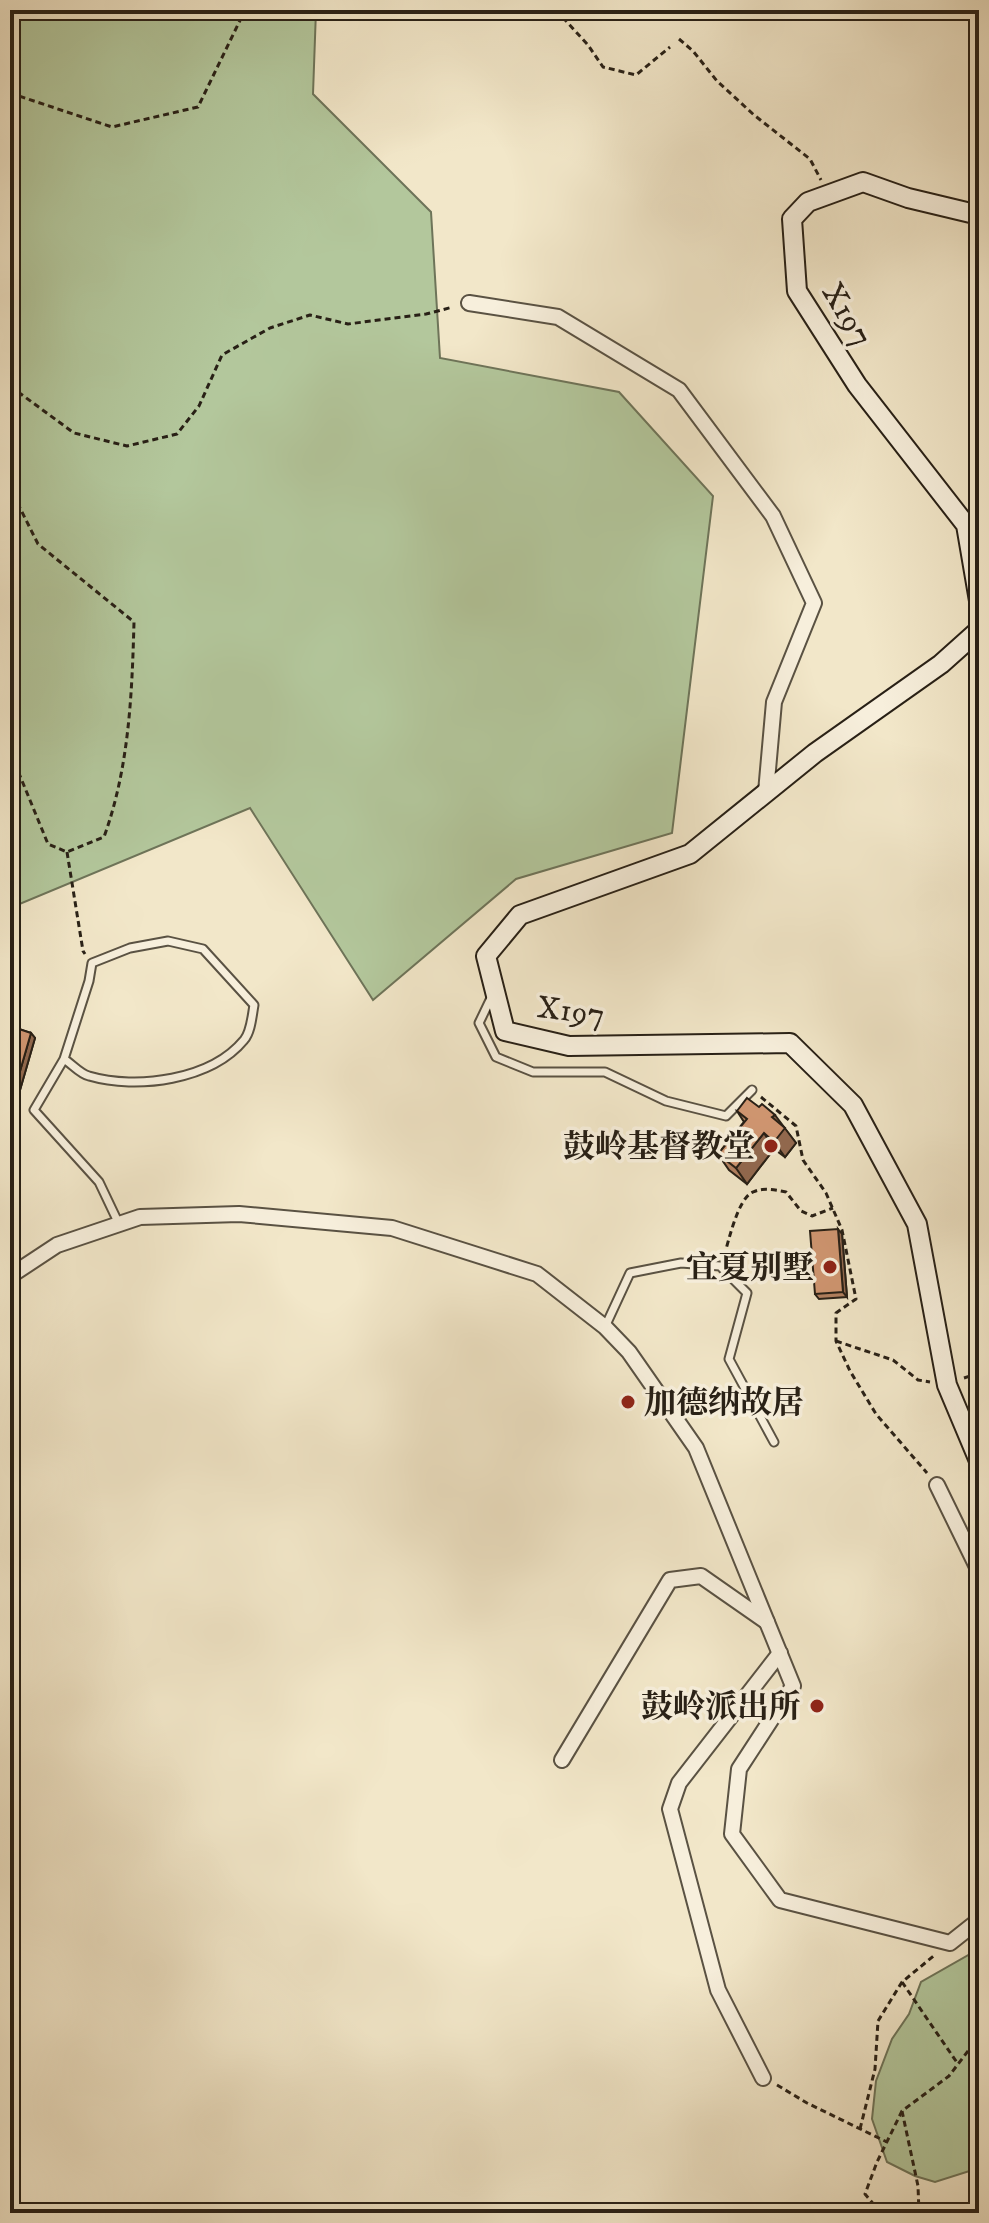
<svg xmlns="http://www.w3.org/2000/svg" width="989" height="2223" font-family="'IM FELL DW Pica','Noto Serif SC',serif">
<rect width="100%" height="100%" fill="#f2e7c9"/>
<filter id="stains"><feTurbulence type="fractalNoise" baseFrequency=".0025" numOctaves="4"/><feColorMatrix values="0 0 0 0 .2 0 0 0 0 .09 0 0 0 0 .02 0 0 0 .5 -.17"/></filter>
<radialGradient id="worn" r=".72"><stop offset=".6" stop-color="#630" stop-opacity="0"/><stop offset="1" stop-color="#630" stop-opacity=".3"/></radialGradient>
<g fill="#b3c79c" stroke="#6e7459" stroke-width="2">
<path d="M 10,10 L 316,10 L 313,94 L 431,212 L 440,358 L 619,392 L 713,496 L 672,833 L 516,879 L 373,1000 L 250,808 L 10,908 Z"/>
<path d="M 979,1949 L 979,2168 L 935,2182 L 915,2176 L 887,2162 L 872,2119 L 876,2081 L 892,2039 L 909,2014 L 921,1982 Z"/>
</g>
<g fill="none" stroke-linecap="round" stroke-linejoin="round">
<g stroke="#5a5243" stroke-width="11">
<g id="lane">
<path d="M 492,996 L 479,1023 L 496,1057 L 533,1072 L 605,1072 L 666,1101 L 726,1116 L 752,1090"/>
<path d="M 64,1059 C 72,1064 80,1074 89,1076 C 137,1090 211,1080 244,1040 C 251,1032 252,1016 254,1005 L 203,949 L 168,941 L 130,948 L 92,963 L 89,981 L 64,1059 L 34,1110 L 99,1182 L 119,1224"/>
<path d="M 605,1327 L 630,1273 L 681,1263 L 720,1266 L 747,1293 L 729,1359 L 774,1442"/>
</g>
</g>
<g stroke="#5a5243" stroke-width="18">
<g id="street">
<path d="M 469,303 L 558,317 L 679,390 L 773,516 L 814,603 L 774,702 L 766,792"/>
<path d="M 10,1276 L 57,1245 L 140,1217 L 239,1214 L 392,1228 L 537,1274 L 605,1327 L 629,1352 L 696,1448 L 793,1686 L 739,1769 L 732,1834 L 780,1900 L 950,1943 L 979,1920"/>
<path d="M 937,1485 L 979,1571"/>
<path d="M 562,1760 L 670,1580 L 701,1576 L 767,1622"/>
<path d="M 763,2078 L 718,1990 L 670,1809 L 679,1783 L 780,1653"/>
</g>
</g>
<g stroke="#282016" stroke-width="22">
<g id="secondary">
<path d="M 979,215 L 908,198 L 863,182 L 808,202 L 792,219 L 797,291 L 857,385 L 966,525 L 979,601"/>
<path d="M 979,630 L 941,664 L 815,753 L 690,854 L 520,915 L 486,956 L 505,1031 L 569,1046 L 790,1043 L 853,1105 L 917,1224 L 947,1385 L 979,1461"/>
</g>
</g>
<g stroke="#282016" stroke-width="3" stroke-dasharray="6 4" stroke-linecap="butt">
<path d="M 556,10 L 588,45 L 603,67 L 636,75 L 670,47"/>
<path d="M 679,39 L 693,51 L 717,81 L 754,115 L 810,159 L 821,180"/>
<path d="M 10,93 L 112,127 L 198,107 L 245,10"/>
<path d="M 10,386 L 74,433 L 127,446 L 177,434 L 199,406 L 222,355 L 270,328 L 310,315 L 348,324 L 426,314 L 453,307"/>
<path d="M 10,436 L 19,457 L 14,496 L 38,544 L 134,622 C 132,695 129,768 104,837 L 67,852 L 48,844 L 18,771 L 10,767"/>
<path d="M 67,852 L 83,951 L 85,954"/>
<path d="M 761,1097 L 796,1126 L 803,1160 L 826,1193 L 842,1230 L 856,1299 L 836,1313 L 836,1341 L 850,1371 L 876,1414 L 927,1473"/>
<path d="M 724,1256 C 729,1240 738,1198 753,1192 C 764,1187 775,1190 786,1192 L 801,1211 L 812,1216 L 833,1208"/>
<path d="M 836,1341 L 893,1360 L 918,1380 L 930,1382"/>
<path d="M 964,1378 L 976,1374"/>
<path d="M 902,1982 L 958,2064"/>
<path d="M 777,2085 L 807,2103 L 887,2142"/>
<path d="M 902,2111 L 918,2186 L 919,2213"/>
<path d="M 860,2129 L 875,2069 L 878,2021 L 902,1982 L 936,1954"/>
<path d="M 504,2213 L 551,2208 L 606,2213"/>
<path d="M 881,2213 L 865,2194 L 877,2162 L 902,2111 L 949,2076 L 971,2047 L 979,2044"/>
</g>
<use href="#lane" stroke="#f7efdc" stroke-width="7"/>
<use href="#street" stroke="#f7efdc" stroke-width="14"/>
<use href="#secondary" stroke="#f7efdc" stroke-width="18"/>
</g>
<g fill="#b38161" stroke="#282016" stroke-width="2">
<path d="M 10,1026 L 31,1033 L 35,1038 L 20,1090 L 10,1087 Z"/>
<path d="M 737,1111 L 782,1125 L 796,1143 L 785,1157 L 774,1149 L 747,1184 L 729,1170 L 718,1154 L 744,1122 Z"/>
<path d="M 842,1234 L 847,1297 L 819,1299 L 815,1294 Z"/>
</g>
<g fill="#92694f" stroke="#282016" stroke-width="2">
<path d="M 31,1033 L 35,1038 L 20,1090 L 16,1085 Z"/>
<path d="M 775,1115 L 796,1143 L 785,1157 L 774,1142 L 772,1117 Z"/>
<path d="M 764,1133 L 774,1149 L 747,1184 L 736,1168 Z"/>
<path d="M 838,1229 L 842,1234 L 847,1297 L 843,1292 Z"/>
</g>
<g fill="#d09671" stroke="#282016" stroke-width="2">
<path d="M 10,1026 L 31,1033 L 16,1085 L 10,1083 Z"/>
<path d="M 747,1098 L 759,1107 L 762,1104 L 775,1115 L 772,1117 L 785,1128 L 774,1142 L 764,1133 L 736,1168 L 718,1154 L 747,1119 L 737,1111 Z"/>
<path d="M 838,1229 L 843,1292 L 815,1294 L 810,1231 Z"/>
</g>
<g fill="#8f2418" stroke="#f7efdc" stroke-width="3">
<circle cx="771" cy="1146" r="8"/>
<circle cx="830" cy="1267" r="8"/>
<circle cx="628" cy="1402" r="8"/>
<circle cx="817" cy="1706" r="8"/>
</g>
<g text-anchor="middle" stroke-width="7" stroke-linejoin="round" paint-order="stroke">
<g font-size="32" fill="#282016" stroke="#f7efdc">
<text transform="translate(848 314) rotate(59)" y="11">X197</text>
<text transform="translate(571 1010) rotate(7)" y="11">X197</text>
</g>
<g font-size="32" font-weight="bold" fill="#282016" stroke="#f7efdc" text-anchor="end">
<text x="755" y="1157">鼓岭基督教堂</text>
<text x="814" y="1278">宜夏别墅</text>
<text x="644" y="1413" text-anchor="start">加德纳故居</text>
<text x="801" y="1717">鼓岭派出所</text>
</g>
</g>
<rect width="989" height="2223" fill="none" stroke="#f2e7c9" stroke-width="40"/>
<rect x="12" y="12" width="965" height="2199" fill="none" stroke="#282016" stroke-width="4"/>
<rect x="20" y="20" width="949" height="2183" fill="none" stroke="#282016" stroke-width="2"/>
<rect width="100%" height="100%" filter="url(#stains)"/>
<rect width="100%" height="100%" fill="url(#worn)"/>
</svg>
